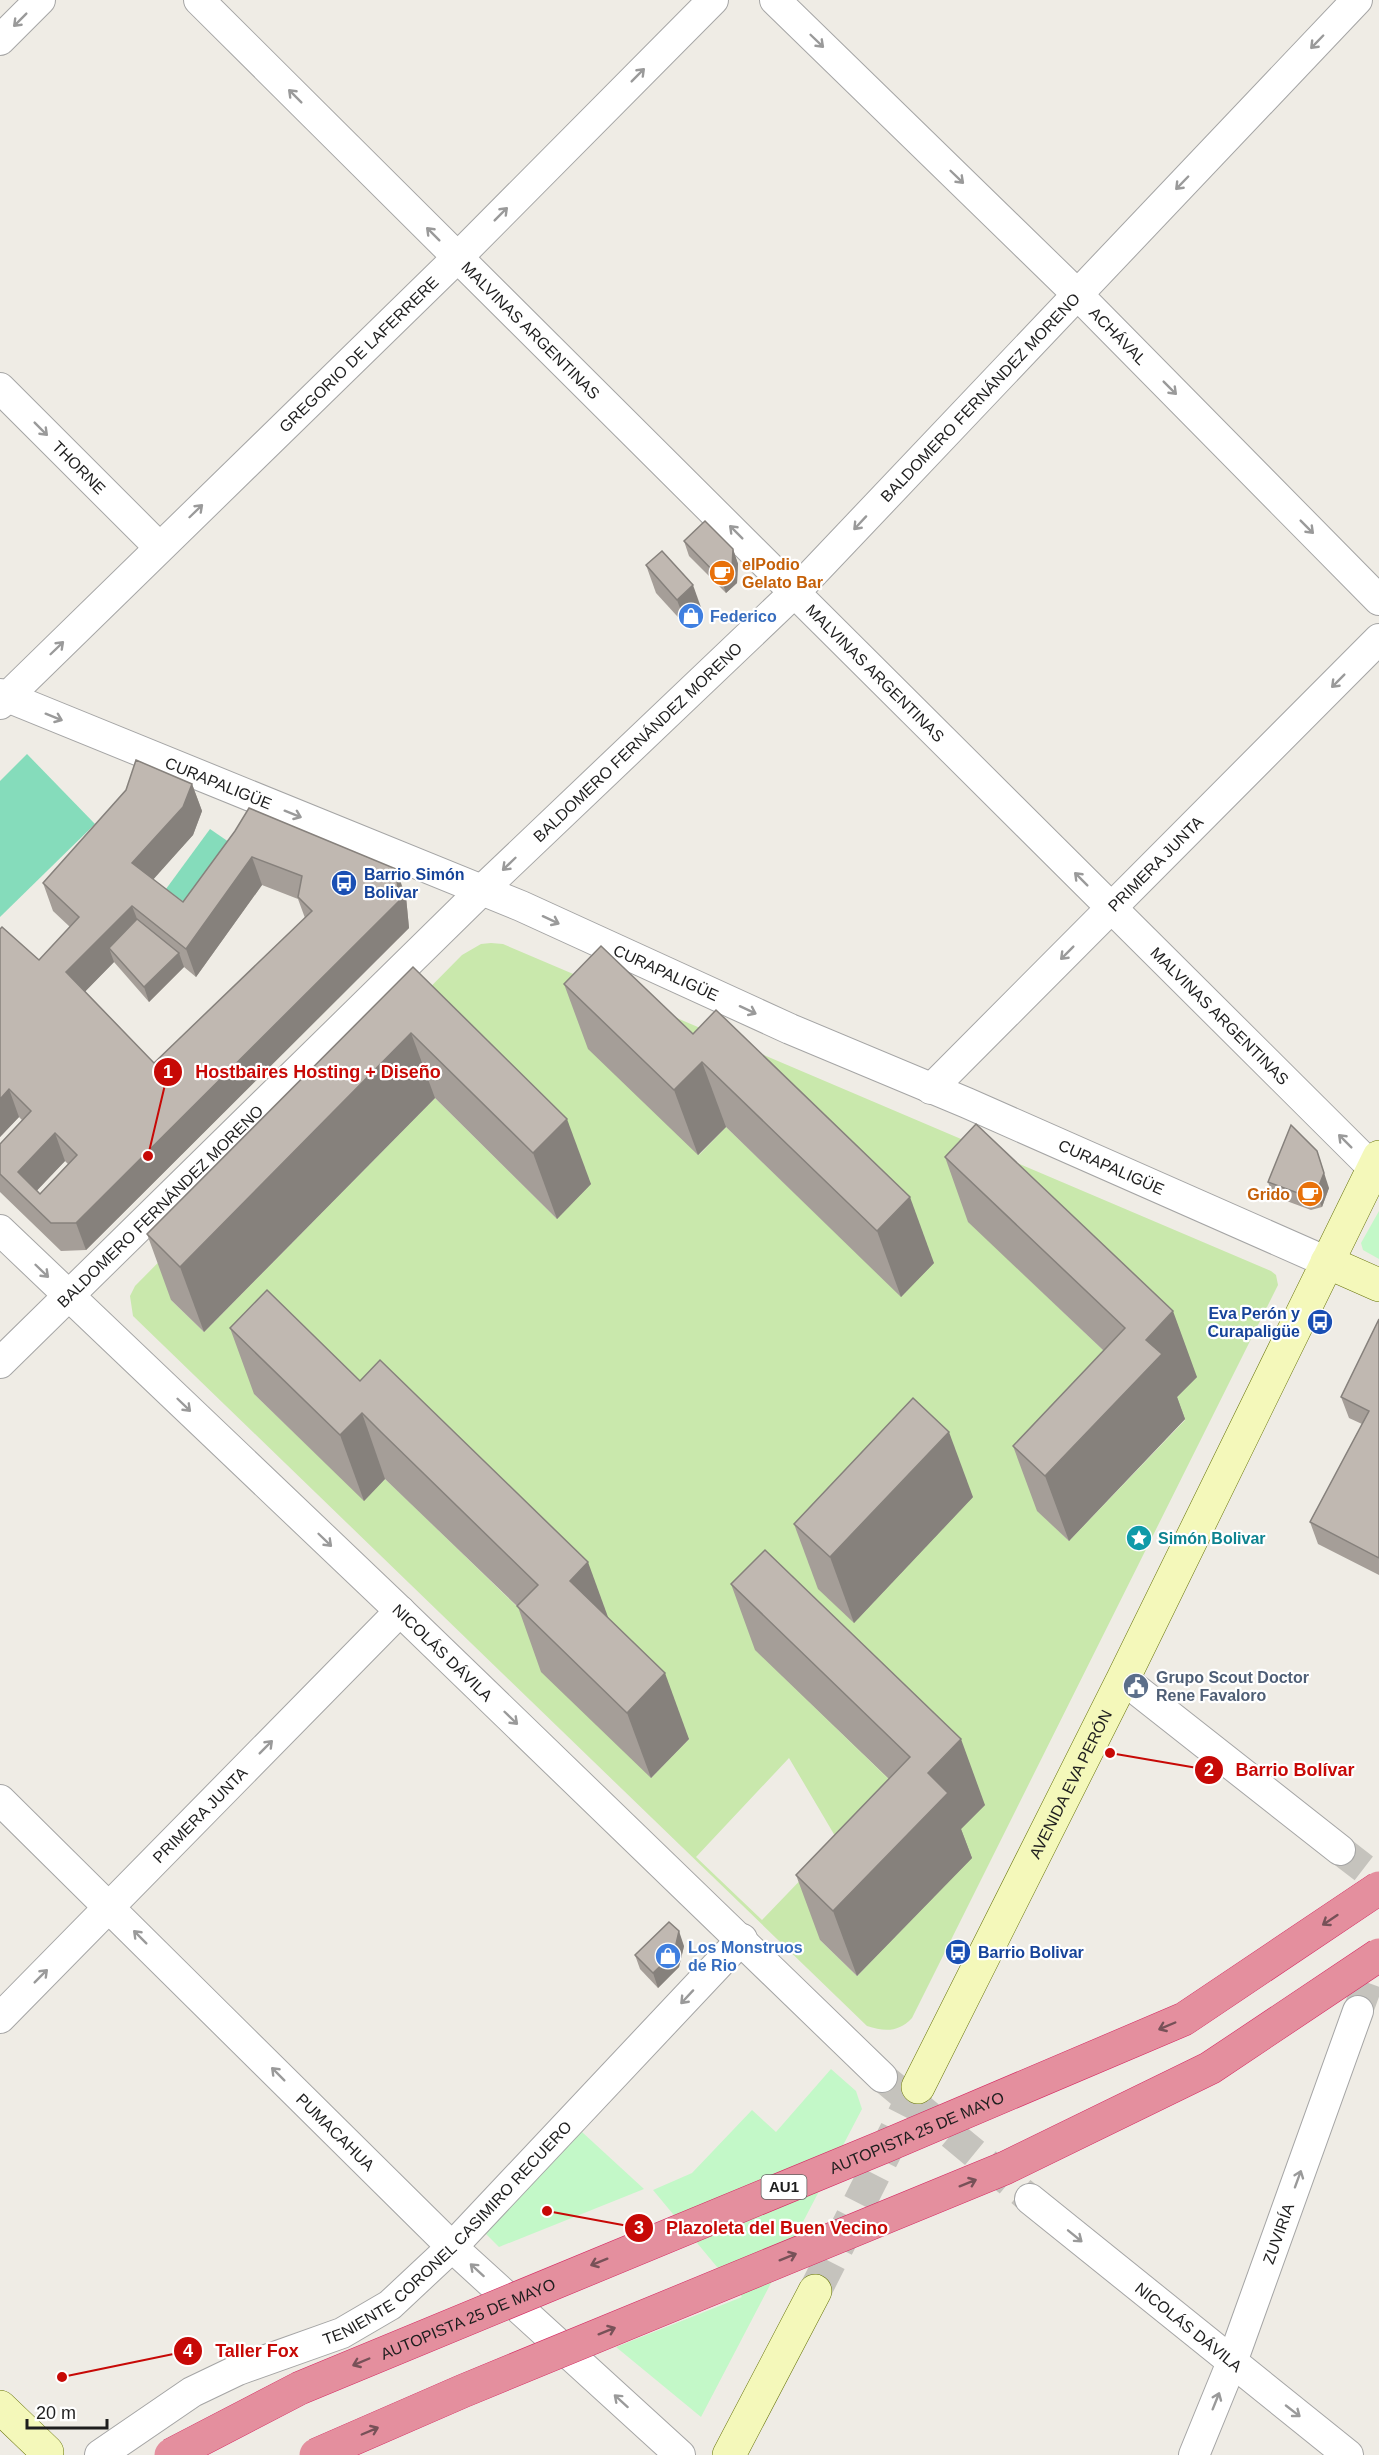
<svg xmlns="http://www.w3.org/2000/svg" width="1379" height="2455" font-family="Helvetica,sans-serif">
<rect width="100%" height="100%" fill="#efece5"/>
<path fill="#c9e8ac" fill-rule="evenodd" d="M 491,943 L 503,944 L 1271,1271 L 1276,1275 L 1278,1285 L 912,2018 C 899,2032 885,2032 867,2026 L 133,1316 L 130,1296 L 135,1286 L 462,955 L 481,944 ZM 456,1051 L 557,1219 L 435,1098 L 204,1332 L 171,1300 ZM 740,1076 L 933,1262 L 901,1296 L 726,1127 L 699,1155 ZM 969,1222 L 1185,1420 L 1069,1541 L 1038,1511 L 1149,1394 ZM 254,1394 L 405,1426 L 689,1739 L 651,1778 L 562,1650 L 405,1498 L 385,1479 L 364,1500 ZM 755,1650 L 971,1858 L 857,1976 L 820,1940 L 934,1823 ZM 789,1758 L 838,1841 L 762,1920 L 696,1857 Z"/>
<g fill="#c3f8c8">
<path d="M 1379,1211 L 1379,1259 L 1363,1250 L 1361,1243 Z"/>
<path d="M 831,2069 L 856,2091 L 862,2109 L 701,2417 L 616,2347 L 742,2297 L 653,2190 L 692,2173 L 752,2110 L 776,2132 Z"/>
<path d="M 582,2132 L 644,2189 L 499,2247 L 484,2232 Z"/>
</g>
<g fill="#85dcbb">
<path d="M 27,754 L 95,824 L 0,917 L 0,781 Z"/>
<path d="M 210,829 L 242,851 L 198,912 L 166,889 Z"/>
</g>
<g fill="none" stroke-linecap="round" stroke-linejoin="round">
<g stroke="#c5c3bd" stroke-width="30" stroke-dasharray="30 15" stroke-linecap="butt">
<path d="M 1340,1850 L 1379,1880"/>
<path d="M 1358,2011 L 1379,1952"/>
<path d="M 882,2077 L 1030,2199"/>
</g>
<path stroke="#c5c3bd" stroke-width="33" stroke-dasharray="33 16" stroke-linecap="butt" d="M 815,2291 L 918,2087"/>
<g stroke="#a5a5a5" stroke-width="32">
<g id="street">
<path id="s1" d="M 199,0 L 1374,1169"/>
<path id="s2" d="M 775,0 L 1077,294 L 1379,600"/>
<path d="M 0,40 L 40,0"/>
<path id="s3" d="M 0,388 L 159,547"/>
<path id="s4" d="M 0,694 L 521,906 L 790,1029 L 967,1103 L 1327,1262"/>
<path id="s5" d="M 0,704 L 457,258 L 713,0"/>
<path id="s6" d="M 931,1089 L 1379,639"/>
<path id="s7" d="M 0,1230 L 400,1611 L 882,2077"/>
<path id="s8" d="M 0,1363 L 482,890 L 796,591 L 1357,0"/>
<path d="M 1123,1679 L 1340,1850"/>
<path id="s9" d="M 0,1800 L 452,2247 L 680,2455"/>
<path id="s10" d="M 0,2018 L 400,1611"/>
<path id="s11" d="M 1030,2199 L 1348,2455"/>
<path id="s12" d="M 100,2455 L 192,2392 L 238,2370 L 342,2333 L 390,2305 L 452,2247 L 742,1939"/>
<path id="s13" d="M 1194,2455 L 1232,2362 L 1358,2011"/>
</g>
</g>
<g stroke="#667308" stroke-width="34">
<g id="secondary">
<path d="M 1327,1262 L 1379,1285"/>
<path id="s14" d="M 918,2087 L 1123,1679 L 1379,1157"/>
<path d="M 0,2407 L 47,2452"/>
<path d="M 729,2455 L 815,2291"/>
</g>
</g>
<use href="#street" stroke="#fff" stroke-width="30"/>
<use href="#secondary" stroke="#f4f8ba" stroke-width="33"/>
<g stroke="#d52962" stroke-width="34" stroke-linecap="butt">
<g id="highway-bridge">
<path id="s15" d="M 171,2455 L 300,2388 L 883,2147 L 1184,2019 L 1379,1888"/>
<path d="M 316,2455 L 463,2391 L 1005,2168 L 1210,2068 L 1379,1955"/>
</g>
</g>
<use href="#highway-bridge" stroke="#e48f9e" stroke-width="33"/>
</g>
<g fill="#a59e98" fill-rule="evenodd">
<path d="M 684,541 L 733,549 L 738,564 L 737,583 L 726,593 L 689,556 Z"/>
<path d="M 646,565 L 703,613 L 687,627 L 656,593 Z"/>
<path d="M 192,784 L 202,811 L 193,835 L 153,879 L 183,902 L 235,831 L 406,897 L 409,928 L 86,1250 L 61,1251 L 0,1192 L 0,1144 L 22,1120 L 19,1117 L 0,1137 L 0,929 L 39,960 L 70,927 L 53,911 L 43,883 L 126,790 ZM 262,885 L 298,899 L 305,918 L 154,1063 L 85,991 L 114,962 L 149,1002 L 184,967 L 196,977 ZM 65,1161 L 68,1164 L 40,1194 L 37,1190 Z"/>
<path d="M 413,967 L 591,1184 L 557,1219 L 435,1098 L 204,1332 L 171,1300 L 147,1234 Z"/>
<path d="M 564,984 L 693,1034 L 934,1263 L 901,1297 L 726,1127 L 698,1155 L 588,1049 Z"/>
<path d="M 945,1157 L 1197,1377 L 1177,1397 L 1185,1419 L 1069,1541 L 1037,1511 L 1013,1446 L 1104,1351 L 968,1222 Z"/>
<path d="M 1268,1182 L 1329,1188 L 1322,1207 L 1311,1210 L 1273,1196 Z"/>
<path d="M 1379,1319 L 1379,1575 L 1318,1544 L 1310,1522 L 1362,1424 L 1349,1418 L 1341,1397 Z"/>
<path d="M 230,1328 L 360,1381 L 609,1619 L 689,1739 L 651,1778 L 541,1672 L 518,1607 L 385,1479 L 364,1501 L 254,1394 Z"/>
<path d="M 973,1497 L 854,1623 L 818,1589 L 794,1524 Z"/>
<path d="M 731,1584 L 985,1805 L 961,1829 L 972,1858 L 857,1976 L 820,1940 L 796,1875 L 889,1779 L 755,1650 Z"/>
<path d="M 684,1946 L 679,1967 L 658,1988 L 640,1969 L 635,1955 Z"/>
</g>
<g fill="#86817c">
<path d="M 733,549 L 738,564 L 737,583 L 726,593 L 721,579 Z"/>
<path d="M 693,585 L 703,613 L 687,627 L 677,600 Z"/>
<path d="M 192,784 L 202,811 L 193,835 L 143,891 L 132,863 Z"/>
<path d="M 252,857 L 262,885 L 196,977 L 186,949 Z"/>
<path d="M 396,869 L 406,897 L 409,928 L 86,1250 L 76,1223 Z"/>
<path d="M 132,906 L 143,934 L 109,948 L 114,962 L 77,1000 L 66,972 Z"/>
<path d="M 179,953 L 184,967 L 149,1002 L 144,987 Z"/>
<path d="M 411,1033 L 435,1098 L 204,1332 L 180,1267 Z"/>
<path d="M 702,1062 L 726,1127 L 698,1155 L 674,1090 Z"/>
<path d="M 9,1089 L 19,1117 L 0,1137 L 0,1099 Z"/>
<path d="M 567,1119 L 591,1184 L 557,1219 L 533,1153 Z"/>
<path d="M 55,1133 L 65,1161 L 28,1200 L 18,1172 Z"/>
<path d="M 1317,1151 L 1329,1188 L 1322,1207 L 1316,1193 Z"/>
<path d="M 910,1197 L 934,1263 L 901,1297 L 877,1231 Z"/>
<path d="M 1173,1311 L 1197,1377 L 1177,1397 L 1185,1419 L 1069,1541 L 1045,1476 L 1146,1340 Z"/>
<path d="M 362,1413 L 385,1479 L 364,1501 L 340,1435 Z"/>
<path d="M 949,1432 L 973,1497 L 854,1623 L 830,1557 Z"/>
<path d="M 588,1562 L 612,1628 L 570,1581 Z"/>
<path d="M 665,1673 L 689,1739 L 651,1778 L 627,1713 Z"/>
<path d="M 961,1739 L 985,1805 L 961,1829 L 972,1858 L 857,1976 L 833,1911 L 928,1773 Z"/>
<path d="M 679,1931 L 684,1946 L 679,1967 L 658,1988 L 653,1973 Z"/>
</g>
<g fill="#c0b8b1" stroke="#86817c" stroke-width="1.5" fill-rule="evenodd">
<path d="M 705,521 L 733,549 L 732,568 L 721,579 L 684,541 Z"/>
<path d="M 662,551 L 693,585 L 677,600 L 646,565 Z"/>
<path d="M 136,760 L 192,784 L 183,807 L 132,863 L 183,902 L 235,831 L 249,808 L 396,869 L 399,901 L 76,1223 L 51,1223 L 0,1174 L 0,1144 L 31,1111 L 9,1089 L 0,1099 L 0,929 L 2,927 L 39,960 L 79,917 L 43,883 L 126,790 ZM 252,857 L 302,876 L 298,897 L 312,911 L 154,1063 L 66,972 L 132,906 L 186,949 ZM 55,1133 L 77,1155 L 40,1194 L 18,1172 Z"/>
<path d="M 137,919 L 179,953 L 144,987 L 109,948 Z"/>
<path d="M 601,946 L 693,1034 L 716,1010 L 910,1197 L 877,1231 L 702,1062 L 674,1090 L 564,984 Z"/>
<path d="M 413,967 L 567,1119 L 533,1153 L 411,1033 L 180,1267 L 147,1234 Z"/>
<path d="M 976,1124 L 1173,1311 L 1146,1340 L 1162,1354 L 1045,1476 L 1013,1446 L 1125,1328 L 945,1157 Z"/>
<path d="M 1291,1125 L 1317,1151 L 1324,1173 L 1316,1193 L 1306,1196 L 1268,1182 Z"/>
<path d="M 267,1290 L 360,1381 L 380,1360 L 588,1562 L 570,1581 L 665,1673 L 627,1713 L 517,1606 L 538,1585 L 381,1432 L 362,1413 L 340,1435 L 230,1328 Z"/>
<path d="M 1379,1319 L 1379,1558 L 1310,1522 L 1369,1411 L 1341,1397 Z"/>
<path d="M 913,1398 L 949,1432 L 830,1557 L 794,1524 Z"/>
<path d="M 765,1550 L 961,1739 L 928,1773 L 948,1793 L 833,1911 L 796,1875 L 910,1757 L 731,1584 Z"/>
<path d="M 669,1922 L 679,1931 L 674,1953 L 653,1973 L 635,1955 Z"/>
</g>
<defs><path id="oneway-shaft" d="M-6 0H5M1.5-3L5.5 0L1.5 3" fill="none" stroke-width="1.6" stroke-linecap="round" stroke-linejoin="round" transform="scale(1.5)"/></defs>
<g stroke="#9a9a9a">
<use href="#oneway-shaft" transform="translate(20 20) rotate(135)"/>
<use href="#oneway-shaft" transform="translate(817 41) rotate(44)"/>
<use href="#oneway-shaft" transform="translate(1317 42) rotate(134)"/>
<use href="#oneway-shaft" transform="translate(638 75) rotate(-45)"/>
<use href="#oneway-shaft" transform="translate(295 96) rotate(-135)"/>
<use href="#oneway-shaft" transform="translate(957 177) rotate(44)"/>
<use href="#oneway-shaft" transform="translate(1182 183) rotate(134)"/>
<use href="#oneway-shaft" transform="translate(501 214) rotate(-45)"/>
<use href="#oneway-shaft" transform="translate(433 234) rotate(-135)"/>
<use href="#oneway-shaft" transform="translate(1170 388) rotate(45)"/>
<use href="#oneway-shaft" transform="translate(41 429) rotate(45)"/>
<use href="#oneway-shaft" transform="translate(196 511) rotate(-44)"/>
<use href="#oneway-shaft" transform="translate(860 523) rotate(133)"/>
<use href="#oneway-shaft" transform="translate(1307 527) rotate(45)"/>
<use href="#oneway-shaft" transform="translate(736 532) rotate(-135)"/>
<use href="#oneway-shaft" transform="translate(57 648) rotate(-44)"/>
<use href="#oneway-shaft" transform="translate(1338 681) rotate(135)"/>
<use href="#oneway-shaft" transform="translate(54 717) rotate(22)"/>
<use href="#oneway-shaft" transform="translate(293 814) rotate(22)"/>
<use href="#oneway-shaft" transform="translate(509 864) rotate(136)"/>
<use href="#oneway-shaft" transform="translate(1081 879) rotate(-135)"/>
<use href="#oneway-shaft" transform="translate(551 920) rotate(25)"/>
<use href="#oneway-shaft" transform="translate(1067 953) rotate(135)"/>
<use href="#oneway-shaft" transform="translate(748 1010) rotate(25)"/>
<use href="#oneway-shaft" transform="translate(1345 1141) rotate(-135)"/>
<use href="#oneway-shaft" transform="translate(42 1271) rotate(44)"/>
<use href="#oneway-shaft" transform="translate(184 1405) rotate(44)"/>
<use href="#oneway-shaft" transform="translate(325 1540) rotate(44)"/>
<use href="#oneway-shaft" transform="translate(511 1718) rotate(44)"/>
<use href="#oneway-shaft" transform="translate(266 1747) rotate(-45)"/>
<use href="#oneway-shaft" transform="translate(140 1937) rotate(-135)"/>
<use href="#oneway-shaft" transform="translate(41 1976) rotate(-45)"/>
<use href="#oneway-shaft" transform="translate(687 1997) rotate(133)"/>
<use href="#oneway-shaft" transform="translate(278 2074) rotate(-135)"/>
<use href="#oneway-shaft" transform="translate(1298 2179) rotate(-70)"/>
<use href="#oneway-shaft" transform="translate(1075 2236) rotate(39)"/>
<use href="#oneway-shaft" transform="translate(477 2270) rotate(-138)"/>
<use href="#oneway-shaft" transform="translate(621 2401) rotate(-138)"/>
<use href="#oneway-shaft" transform="translate(1216 2401) rotate(-68)"/>
<use href="#oneway-shaft" transform="translate(1293 2411) rotate(38)"/>
</g>
<g stroke="#775158">
<use href="#oneway-shaft" transform="translate(1330 1920) rotate(146)"/>
<use href="#oneway-shaft" transform="translate(1167 2026) rotate(157)"/>
<use href="#oneway-shaft" transform="translate(968 2183) rotate(-22)"/>
<use href="#oneway-shaft" transform="translate(788 2257) rotate(-22)"/>
<use href="#oneway-shaft" transform="translate(599 2262) rotate(158)"/>
<use href="#oneway-shaft" transform="translate(607 2331) rotate(-22)"/>
<use href="#oneway-shaft" transform="translate(361 2362) rotate(157)"/>
<use href="#oneway-shaft" transform="translate(370 2431) rotate(-23)"/>
</g>
<defs>
<g id="cafe-disc" transform="scale(1.35)"><circle r="9.5" fill="#e8710a" stroke="#fff"/><path d="M-5.5-4.5H6V0H3Q3 3.5 0 3.5H-2.5Q-5.5 3.5-5.5 0ZM3-3.2v2h1.7v-2ZM-6 4.5H4V6H-6Z" fill="#fff"/></g>
<g id="shop-disc" transform="scale(1.35)"><circle r="9.5" fill="#3f7fe0" stroke="#fff"/><path d="M-5-2.5h2.3a2.7 3.5 0 0 1 5.4 0H5L5.5 6h-11ZM-1.5-2.5h3a1.5 2.3 0 0 0-3 0Z" fill="#fff"/></g>
<g id="bus-disc" transform="scale(1.35)"><circle r="9.5" fill="#1a4fb4" stroke="#fff"/><path d="M-5-6H5V4H4V6H2V4H-2V6H-4V4H-5ZM-3.5-4V0h7V-4ZM-3.5 1.2v1.5H-2V1.2ZM2 1.2v1.5H3.5V1.2Z" fill="#fff"/></g>
<g id="sight-disc" transform="scale(1.35)"><circle r="9.5" fill="#0f9aa8" stroke="#fff"/><path d="M0-6L1.8-2.2L6-1.7L2.9 1.2L3.7 5.4L0 3.3L-3.7 5.4L-2.9 1.2L-6-1.7L-1.8-2.2Z" fill="#fff"/></g>
<g id="civic-disc" transform="scale(1.35)"><circle r="9.5" fill="#5c6f8a" stroke="#fff"/><path d="M-.6-6.5H3V-4.5H.6V-3L4-1V1h2V6H-6V1h2V-1L-.6-3ZM-1.2 2.5V6h2.4V2.5Z" fill="#fff"/></g>
</defs>
<g fill-rule="evenodd">
<use href="#cafe-disc" x="722" y="573"/>
<use href="#shop-disc" x="691" y="616"/>
<use href="#bus-disc" x="344" y="883"/>
<use href="#cafe-disc" x="1310" y="1194"/>
<use href="#bus-disc" x="1320" y="1322"/>
<use href="#sight-disc" x="1139" y="1538"/>
<use href="#civic-disc" x="1136" y="1686"/>
<use href="#bus-disc" x="958" y="1952"/>
<use href="#shop-disc" x="668" y="1956"/>
</g>
<g text-anchor="middle" stroke-width="4.5" stroke-linejoin="round" paint-order="stroke">
<rect fill="#fff" stroke="#626262" stroke-width="1.5" x="761.5" y="2175" width="45" height="24" rx="4.5"/>
<g font-size="15" font-weight="bold" fill="#1e1e1e">
<text x="784" y="2192">AU1</text>
</g>
<g font-size="16" fill="#1e1e1e" stroke="#fff">
<text dy="6" stroke="none"><textPath href="#s1" startOffset="468">MALVINAS ARGENTINAS</textPath></text>
<text dy="6" stroke="none"><textPath href="#s2" startOffset="480">ACHÁVAL</textPath></text>
<text dy="6" stroke="none"><textPath href="#s5" startOffset="501">GREGORIO DE LAFERRERE</textPath></text>
<text dy="6" stroke="none"><textPath href="#s8" startOffset="1376">BALDOMERO FERNÁNDEZ MORENO</textPath></text>
<text dy="6" stroke="none"><textPath href="#s3" startOffset="112">THORNE</textPath></text>
<text dy="6" stroke="none"><textPath href="#s1" startOffset="954">MALVINAS ARGENTINAS</textPath></text>
<text dy="6" stroke="none"><textPath href="#s8" startOffset="890">BALDOMERO FERNÁNDEZ MORENO</textPath></text>
<text dy="6" stroke="none"><textPath href="#s4" startOffset="236">CURAPALIGÜE</textPath></text>
<text dy="6" stroke="none"><textPath href="#s6" startOffset="318">PRIMERA JUNTA</textPath></text>
<text dy="6" stroke="none"><textPath href="#s4" startOffset="722">CURAPALIGÜE</textPath></text>
<text dy="6" stroke="none"><textPath href="#s1" startOffset="1440">MALVINAS ARGENTINAS</textPath></text>
<text dy="6" stroke="none"><textPath href="#s4" startOffset="1208">CURAPALIGÜE</textPath></text>
<text dy="6" stroke="none"><textPath href="#s8" startOffset="224">BALDOMERO FERNÁNDEZ MORENO</textPath></text>
<text dy="6" stroke="none"><textPath href="#s7" startOffset="612">NICOLÁS DÁVILA</textPath></text>
<text dy="6" stroke="none"><textPath href="#s14" startOffset="339">AVENIDA EVA PERÓN</textPath></text>
<text dy="6" stroke="none"><textPath href="#s10" startOffset="285">PRIMERA JUNTA</textPath></text>
<text dy="6" stroke="none"><textPath href="#s9" startOffset="472">PUMACAHUA</textPath></text>
<text dy="6" stroke="none"><textPath href="#s15" startOffset="813">AUTOPISTA 25 DE MAYO</textPath></text>
<text dy="6" stroke="none"><textPath href="#s12" startOffset="418">TENIENTE CORONEL CASIMIRO RECUERO</textPath></text>
<text dy="6" stroke="none"><textPath href="#s13" startOffset="237">ZUVIRÍA</textPath></text>
<text dy="6" stroke="none"><textPath href="#s15" startOffset="327">AUTOPISTA 25 DE MAYO</textPath></text>
<text dy="6" stroke="none"><textPath href="#s11" startOffset="204">NICOLÁS DÁVILA</textPath></text>
</g>
<g font-size="16" font-weight="bold" fill="#c56008" stroke="#fff" text-anchor="start">
<text x="742" y="570">elPodio<tspan x="742" dy="18">Gelato Bar</tspan></text>
<text x="1290" y="1200" text-anchor="end">Grido</text>
</g>
<g font-size="16" font-weight="bold" fill="#366cbe" stroke="#fff" text-anchor="start">
<text x="710" y="622">Federico</text>
<text x="688" y="1953">Los Monstruos<tspan x="688" dy="18">de Rio</tspan></text>
</g>
<g font-size="16" font-weight="bold" fill="#164399" stroke="#fff" text-anchor="start">
<text x="364" y="880">Barrio Simón<tspan x="364" dy="18">Bolivar</tspan></text>
<text x="1300" y="1319" text-anchor="end">Eva Perón y<tspan x="1300" dy="18">Curapaligüe</tspan></text>
<text x="978" y="1958">Barrio Bolivar</text>
</g>
<g font-size="16" font-weight="bold" fill="#0d838f" stroke="#fff" text-anchor="start">
<text x="1158" y="1544">Simón Bolivar</text>
</g>
<g font-size="16" font-weight="bold" fill="#4e5e75" stroke="#fff" text-anchor="start">
<text x="1156" y="1683">Grupo Scout Doctor<tspan x="1156" dy="18">Rene Favaloro</tspan></text>
</g>
</g>
<path fill="none" stroke="#c70906" stroke-width="2" d="M148 1156L168 1072M1110 1753L1209 1770M547 2211L639 2228M62 2377L188 2351"/>
<g fill="#c70906" stroke="#fff" stroke-width="2">
<circle cx="148" cy="1156" r="6"/>
<circle cx="1110" cy="1753" r="6"/>
<circle cx="547" cy="2211" r="6"/>
<circle cx="62" cy="2377" r="6"/>
<circle cx="168" cy="1072" r="15"/>
<circle cx="1209" cy="1770" r="15"/>
<circle cx="639" cy="2228" r="15"/>
<circle cx="188" cy="2351" r="15"/>
</g>
<g font-size="18" text-anchor="middle" font-weight="bold" fill="#fff">
<text x="168" y="1078">1</text>
<text x="1209" y="1776">2</text>
<text x="639" y="2234">3</text>
<text x="188" y="2357">4</text>
</g>
<g font-size="18" text-anchor="middle" font-weight="bold" fill="#c70906" stroke="#fff" stroke-width="4.5" stroke-linejoin="round" paint-order="stroke">
<text x="318" y="1078">Hostbaires Hosting + Diseño</text>
<text x="1295" y="1776">Barrio Bolívar</text>
<text x="777" y="2234">Plazoleta del Buen Vecino</text>
<text x="257" y="2357">Taller Fox</text>
</g>
<path d="M27 2419v9h80v-9" fill="none" stroke="#1e1e1e" stroke-width="3"/>
<text x="36" y="2419" font-size="18" fill="#1e1e1e" stroke="#ffffff" stroke-width="4.5" paint-order="stroke">20 m</text>
</svg>
